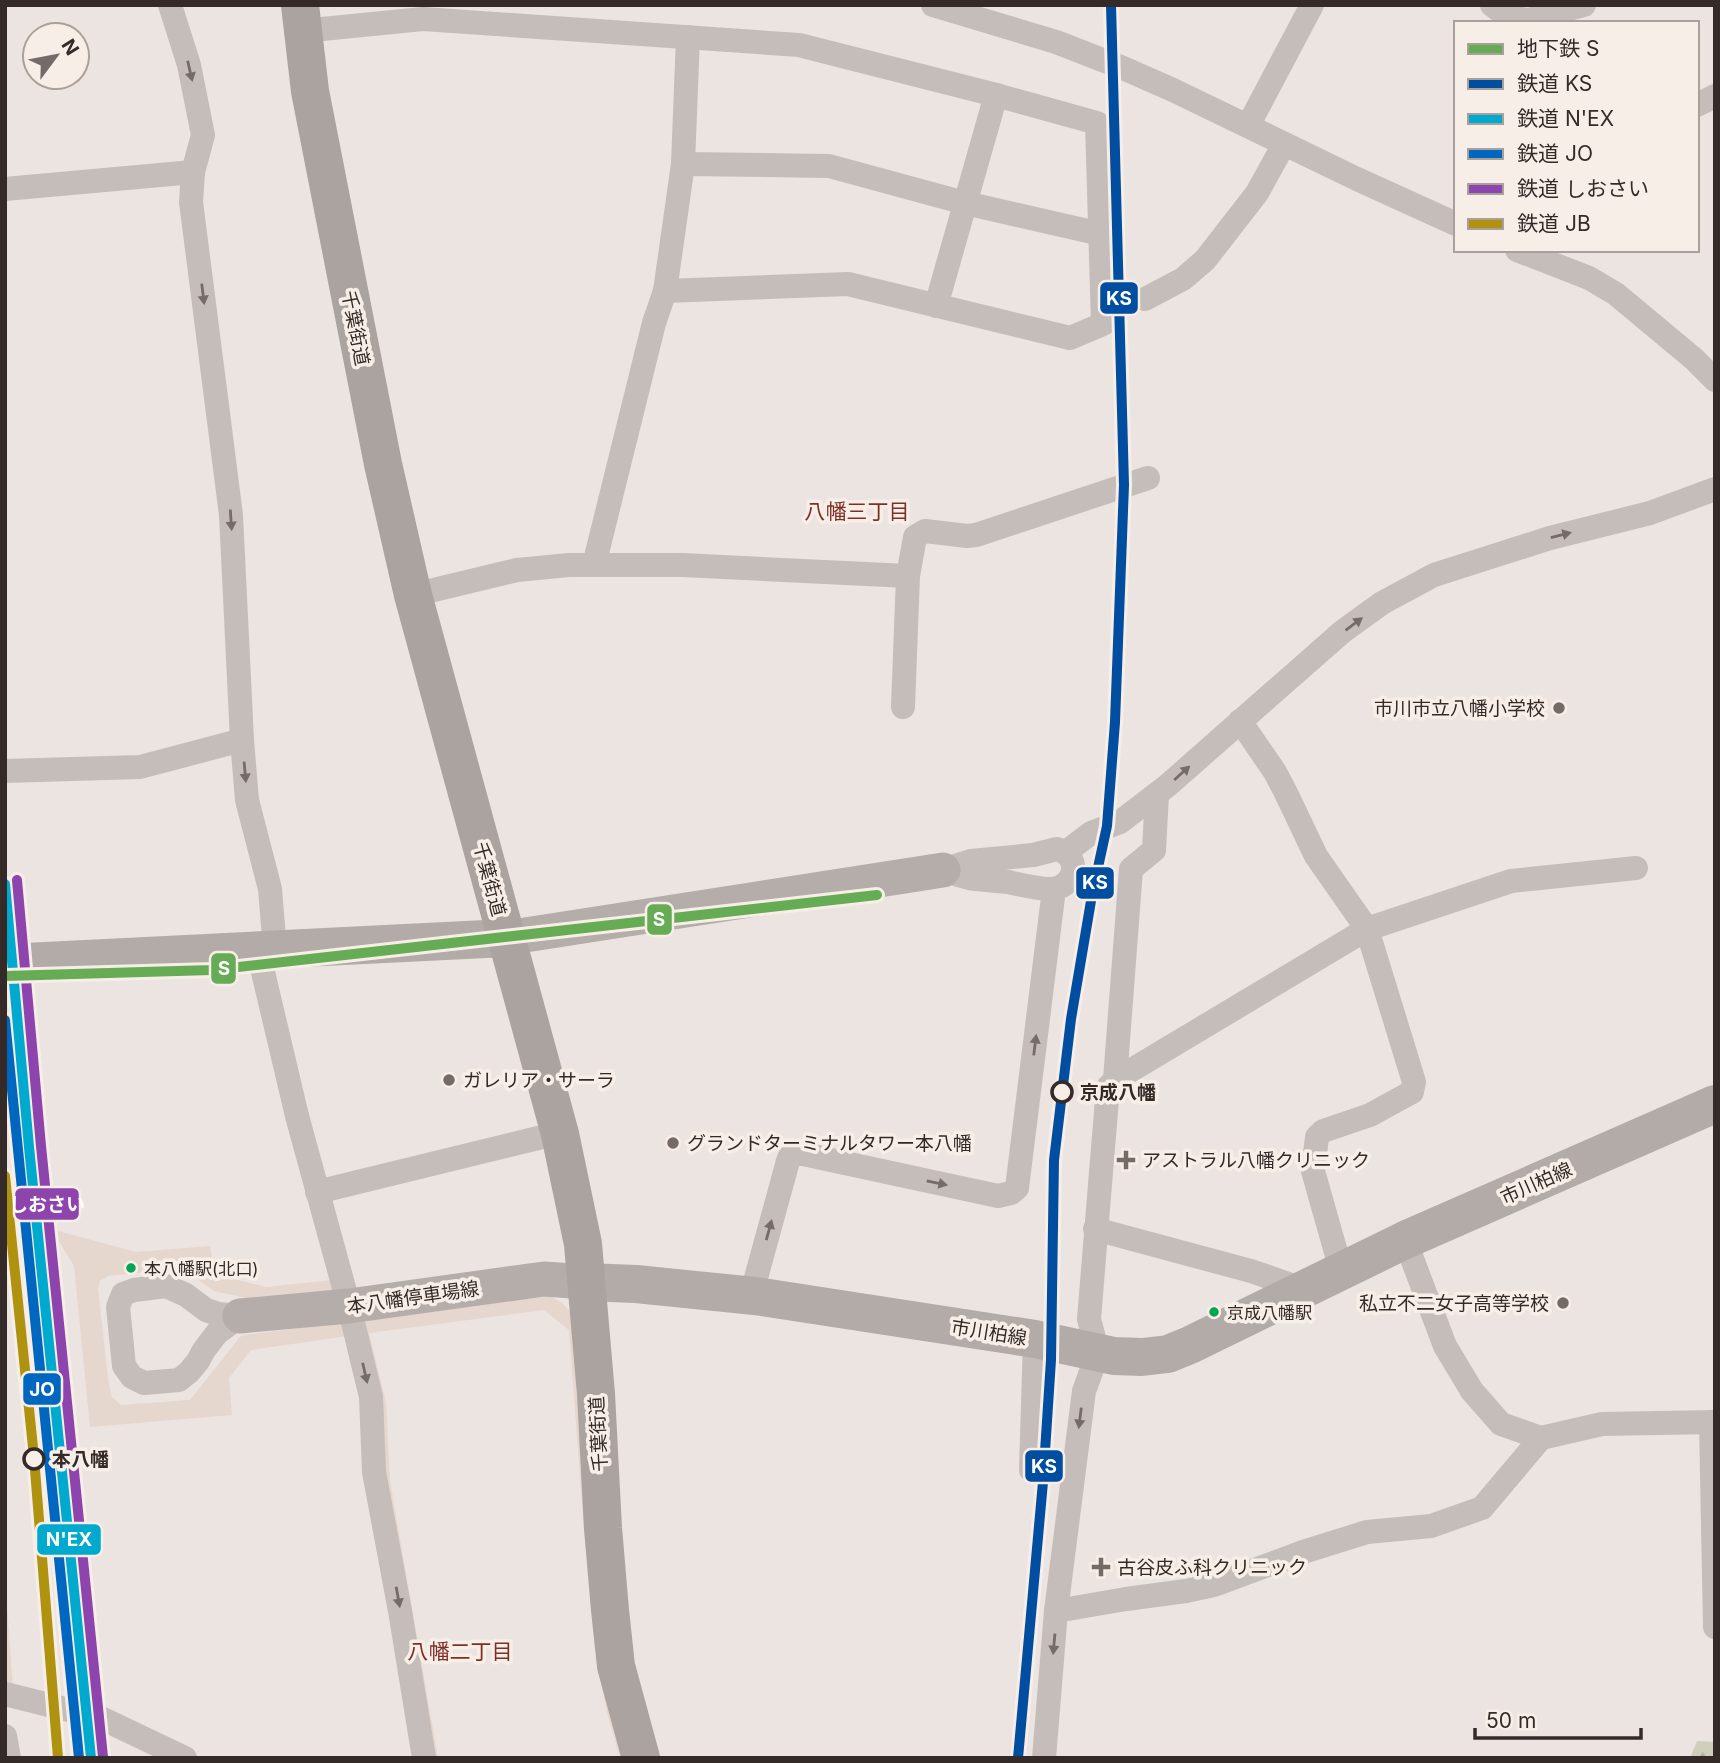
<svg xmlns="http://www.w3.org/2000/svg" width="1720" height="1763" font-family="Inter,'Noto Sans JP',sans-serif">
<defs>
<pattern id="forest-firs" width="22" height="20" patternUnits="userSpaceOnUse" patternTransform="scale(1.75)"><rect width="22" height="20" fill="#cfcfbb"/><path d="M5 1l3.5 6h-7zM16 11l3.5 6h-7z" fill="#b2b2a1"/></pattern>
</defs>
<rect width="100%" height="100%" fill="#ece4e0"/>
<path fill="url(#forest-firs)" d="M 1697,1741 L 1715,1742 L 1715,1758 L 1690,1758 Z"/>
<g fill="#e5d6ce">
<path d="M 58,1231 L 136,1252 L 210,1246 L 214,1272 L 217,1275 L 266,1287 L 333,1280 L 336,1291 L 256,1300 L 214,1291 L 182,1268 L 108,1276 L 100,1281 L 98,1289 L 109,1386 L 112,1397 L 121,1405 L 190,1400 L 240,1337 L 244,1335 L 341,1323 L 348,1336 L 251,1350 L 229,1378 L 232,1415 L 90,1427 L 74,1266 L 54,1233 Z"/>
<path d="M 550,1296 L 562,1303 L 570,1312 L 626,1758 L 620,1758 L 607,1712 L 598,1669 L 584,1530 L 569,1330 L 544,1310 L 369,1333 L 386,1402 L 390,1481 L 438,1758 L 432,1758 L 382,1470 L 365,1319 Z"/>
<path d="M 5,1576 L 13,1689 L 5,1681 Z"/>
</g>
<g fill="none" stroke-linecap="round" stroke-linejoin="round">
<g stroke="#c4bdb9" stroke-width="24">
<path d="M 170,5 L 189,65 L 203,135 L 193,172 L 191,202 L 231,515 L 242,740 L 247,800 L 270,889 L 275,950"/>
<path d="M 933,5 L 1056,42 L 1123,68 L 1173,90 L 1357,179 L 1456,224"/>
<path d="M 1492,5 L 1508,17 L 1528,20 L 1584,5"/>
<path d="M 302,31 L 423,19 L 799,45 L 996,95 L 1097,123 L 1103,324 L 1070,338 L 848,284 L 665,291"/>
<path d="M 1697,105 L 1715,96"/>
<path d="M 1248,126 L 1312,5"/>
<path d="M 683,164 L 829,166 L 965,203 L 1101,234"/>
<path d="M 5,189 L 193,172"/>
<path d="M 1517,250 L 1589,278 L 1616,294 L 1694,359 L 1715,380"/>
<path d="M 1145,299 L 1183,279 L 1205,260 L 1257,193 L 1284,144"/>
<path d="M 936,306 L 996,95"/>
<path d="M 594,565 L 654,323 L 665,291 L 683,164 L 688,37"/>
<path d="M 413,595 L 517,570 L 569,565 L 682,565 L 908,576"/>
<path d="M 903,707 L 908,576 L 915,537 L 925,531 L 967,536 L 976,535 L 1148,478"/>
<path d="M 1240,721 L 1275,772 L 1286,793 L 1316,856 L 1367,929 L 1414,1082 L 1412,1092 L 1370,1115 L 1323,1131 L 1317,1137 L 1313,1171 L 1341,1270"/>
<path d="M 5,771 L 140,767 L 242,740"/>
<path d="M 1057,849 C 1083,857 1075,888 1051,889 C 1037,889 1021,885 1008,882 C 997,881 986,880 975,879 C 964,878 953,873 943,870 L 971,861 L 1033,855 Z"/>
<path d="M 1066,852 L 1091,833 L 1120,822 L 1167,786 L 1342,632 L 1382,603 L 1434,575 L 1550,538 L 1650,513 L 1715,489"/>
<path d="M 258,951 L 297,1116 L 349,1306 L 371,1397 L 374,1472 L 400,1611 L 424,1758"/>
<path d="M 1115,1080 L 1131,869 L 1154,850 L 1157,794"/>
<path d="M 317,1192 L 538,1138"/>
<path d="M 1095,1229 L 1251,1271 L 1303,1289"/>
<path d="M 1405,1240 L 1445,1346 L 1472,1391 L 1501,1424 L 1541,1438 L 1602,1424 L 1715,1422"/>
<path d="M 166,1286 L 186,1295 L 206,1310 L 218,1314 L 240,1316 L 217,1333 L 204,1350 L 198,1361 L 189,1372 L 179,1380 L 144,1383 L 132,1377 L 124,1366 L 118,1307 L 123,1294 L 134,1290 Z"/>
<path d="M 751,1296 L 788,1161 L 790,1156 L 795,1154 L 803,1154 L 998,1196 L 1011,1193 L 1017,1188 L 1054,889"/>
<path d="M 1711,1422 L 1715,1627"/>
<path d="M 1031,1470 L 1035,1339"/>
<path d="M 1056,1611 L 1126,1599 L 1186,1591 L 1214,1585 L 1303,1552 L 1367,1532 L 1431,1526 L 1482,1508 L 1541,1438"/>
<path d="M 5,1694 L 101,1718 L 185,1758"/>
<path d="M 5,1736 L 9,1758"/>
<path d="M 1044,1758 L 1056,1611 L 1084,1391 L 1098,1353 L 1089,1319 L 1108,1087 L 1115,1080 L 1367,929 L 1511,881 L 1636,868"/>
</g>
<g stroke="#b5adaa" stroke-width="35">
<path d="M 506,938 L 943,870"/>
<path d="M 240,1316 L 349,1306 L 544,1279 L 586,1282"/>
</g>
<g stroke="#b3aba8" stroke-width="38">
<path d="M 5,963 L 506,938"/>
<path d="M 586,1282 L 636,1284 L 755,1296 L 1035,1339 L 1114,1356 L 1142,1357 L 1168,1354 L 1190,1345 L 1405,1240 L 1715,1104"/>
</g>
<path stroke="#aaa39f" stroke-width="38" d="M 300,5 L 310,91 L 383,464 L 413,595 L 560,1134 L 583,1244 L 596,1394 L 603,1528 L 610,1610 L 616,1666 L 641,1758"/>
<g stroke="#f8eee8" stroke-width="16">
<path id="rail-1" d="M 1018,1758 L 1043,1482 L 1051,1360 L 1054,1160 L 1071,1019 L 1092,895 L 1107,826 L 1115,722 L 1124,485 L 1111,5"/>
</g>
<g stroke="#f8eee8" stroke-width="16">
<path id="rail-2" d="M 5,884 L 29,1147 L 91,1758"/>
</g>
<g stroke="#f8eee8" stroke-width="16">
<path id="rail-3" d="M 5,1020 L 79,1758"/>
</g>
<g stroke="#f8eee8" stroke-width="16">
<path id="rail-4" d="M 17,880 L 41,1146 L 103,1757"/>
</g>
<g stroke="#f8eee8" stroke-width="16">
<path id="rail-5" d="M 5,1176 L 34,1457 L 58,1758"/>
</g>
<use href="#rail-1" stroke="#014ea0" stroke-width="10"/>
<use href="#rail-2" stroke="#00a9ce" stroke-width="10"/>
<use href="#rail-3" stroke="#0067c0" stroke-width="10"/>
<use href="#rail-4" stroke="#8e44ad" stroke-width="10"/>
<use href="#rail-5" stroke="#ae9210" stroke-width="10"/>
<g stroke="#f8eee8" stroke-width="16">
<path id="metro-1" d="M 5,976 L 212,970 L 877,895"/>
</g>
<use href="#metro-1" stroke="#66ac55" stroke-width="10"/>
</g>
<defs><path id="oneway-solid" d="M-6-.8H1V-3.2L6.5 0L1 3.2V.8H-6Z" transform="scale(1.75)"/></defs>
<g fill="#756c69">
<use href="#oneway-solid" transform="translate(190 71) rotate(77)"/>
<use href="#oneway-solid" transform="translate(203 294) rotate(83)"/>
<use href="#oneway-solid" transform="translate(231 520) rotate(86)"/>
<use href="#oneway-solid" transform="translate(1561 535) rotate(-14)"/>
<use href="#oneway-solid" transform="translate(1354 624) rotate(-37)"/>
<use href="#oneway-solid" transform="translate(245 772) rotate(85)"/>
<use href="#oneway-solid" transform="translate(1182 773) rotate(-42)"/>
<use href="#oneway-solid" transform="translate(1035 1045) rotate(-83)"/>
<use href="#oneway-solid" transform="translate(937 1183) rotate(12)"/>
<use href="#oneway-solid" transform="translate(769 1230) rotate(-75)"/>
<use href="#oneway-solid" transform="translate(365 1373) rotate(77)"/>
<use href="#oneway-solid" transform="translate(1080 1418) rotate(97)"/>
<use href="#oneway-solid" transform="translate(398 1597) rotate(80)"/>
<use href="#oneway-solid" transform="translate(1054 1644) rotate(95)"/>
</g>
<g fill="#746b68" stroke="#f8eee8" stroke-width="2.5">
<circle cx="1559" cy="708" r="7"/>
<circle cx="449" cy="1080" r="7"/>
<circle cx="673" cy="1143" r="7"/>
<path d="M1122.5 1149.5h7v7h7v7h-7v7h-7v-7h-7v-7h7z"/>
<circle cx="1563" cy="1303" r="7"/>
<path d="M1097.5 1556.5h7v7h7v7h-7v7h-7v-7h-7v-7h7z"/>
</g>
<g fill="#f8eee8" stroke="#342a28" stroke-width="3.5">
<circle cx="1062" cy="1092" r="10"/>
<circle cx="34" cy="1459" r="10"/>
</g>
<g fill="#00a651" stroke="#f8eee8" stroke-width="2.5">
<circle cx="131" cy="1268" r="6"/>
<circle cx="1214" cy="1312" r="6"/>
</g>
<g text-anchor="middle" stroke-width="7" stroke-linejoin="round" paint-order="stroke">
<g font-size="17" fill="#342a28" stroke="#f8eee8" text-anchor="start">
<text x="144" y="1275">本八幡駅(北口)</text>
<text x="1227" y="1319">京成八幡駅</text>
</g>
<g font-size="19" fill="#342a28" stroke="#f8eee8">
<text transform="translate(356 328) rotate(79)" y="7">千葉街道</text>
<text transform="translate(490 879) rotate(75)" y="7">千葉街道</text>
<text transform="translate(1536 1183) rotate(-24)" y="7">市川柏線</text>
<text transform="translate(413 1297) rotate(-8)" y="7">本八幡停車場線</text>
<text transform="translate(989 1332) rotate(9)" y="7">市川柏線</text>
<text transform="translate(598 1434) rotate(-93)" y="7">千葉街道</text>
</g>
<g font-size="19" fill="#342a28" stroke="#f8eee8" text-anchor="start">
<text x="1545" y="715" text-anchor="end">市川市立八幡小学校</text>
<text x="463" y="1087">ガレリア・サーラ</text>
<text x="687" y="1150">グランドターミナルタワー本八幡</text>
<text x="1142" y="1167">アストラル八幡クリニック</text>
<text x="1549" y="1310" text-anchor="end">私立不二女子高等学校</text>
<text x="1117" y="1574">古谷皮ふ科クリニック</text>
</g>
<g font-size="19" font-weight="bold" fill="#342a28" stroke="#f8eee8" text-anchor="start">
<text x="1080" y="1099">京成八幡</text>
<text x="52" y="1466">本八幡</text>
</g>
<g font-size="21" fill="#7d3027" stroke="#f8eee8">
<text x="857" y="519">八幡三丁目</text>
<text x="460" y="1659">八幡二丁目</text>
</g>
</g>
<g stroke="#f8eee8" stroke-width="2.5">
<rect x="1099" y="281" width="40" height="34" rx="7" fill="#014ea0"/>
<rect x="1075" y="866" width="40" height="34" rx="7" fill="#014ea0"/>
<rect x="646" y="903" width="27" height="33" rx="7" fill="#66ac55"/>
<rect x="210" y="952" width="27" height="33" rx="7" fill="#66ac55"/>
<rect x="14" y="1187" width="66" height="34" rx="7" fill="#8e44ad"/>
<rect x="22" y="1372" width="40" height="34" rx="7" fill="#0067c0"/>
<rect x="1024" y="1449" width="40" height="34" rx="7" fill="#014ea0"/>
<rect x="36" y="1523" width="66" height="33" rx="7" fill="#00a9ce"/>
</g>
<g font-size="19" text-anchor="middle" font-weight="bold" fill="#fff">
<text x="1119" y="305">KS</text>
<text x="1095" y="889">KS</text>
<text x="659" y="926">S</text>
<text x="224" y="975">S</text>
<text x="47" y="1211">しおさい</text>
<text x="42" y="1396">JO</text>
<text x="1044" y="1473">KS</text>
<text x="69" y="1546">N'EX</text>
</g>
<rect width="1720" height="1763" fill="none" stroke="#342a28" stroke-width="14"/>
<rect x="1454" y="21" width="245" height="231" fill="#f8eee8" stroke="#aaa09b" stroke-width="2"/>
<rect x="1468" y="44" width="35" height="10" fill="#66ac55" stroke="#aaa09b" stroke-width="2"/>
<text x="1517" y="56" font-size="21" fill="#342a28">地下鉄 S</text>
<rect x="1468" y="79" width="35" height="10" fill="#014ea0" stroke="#aaa09b" stroke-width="2"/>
<text x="1517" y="91" font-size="21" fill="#342a28">鉄道 KS</text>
<rect x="1468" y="114" width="35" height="10" fill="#00a9ce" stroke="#aaa09b" stroke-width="2"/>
<text x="1517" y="126" font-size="21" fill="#342a28">鉄道 N'EX</text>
<rect x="1468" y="149" width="35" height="10" fill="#0067c0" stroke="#aaa09b" stroke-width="2"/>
<text x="1517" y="161" font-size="21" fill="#342a28">鉄道 JO</text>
<rect x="1468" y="184" width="35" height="10" fill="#8e44ad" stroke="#aaa09b" stroke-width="2"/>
<text x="1517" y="196" font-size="21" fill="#342a28">鉄道 しおさい</text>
<rect x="1468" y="219" width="35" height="10" fill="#ae9210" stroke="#aaa09b" stroke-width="2"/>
<text x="1517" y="231" font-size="21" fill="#342a28">鉄道 JB</text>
<g transform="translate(56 56) rotate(58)"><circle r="33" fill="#f8eee8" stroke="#aaa09b" stroke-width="2"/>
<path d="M0-5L12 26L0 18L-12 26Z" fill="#746b68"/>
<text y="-10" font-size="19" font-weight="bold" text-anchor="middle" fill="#342a28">N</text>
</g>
<path d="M1475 1728v10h166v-10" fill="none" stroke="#342a28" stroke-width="3.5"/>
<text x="1486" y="1728" font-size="21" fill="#342a28" stroke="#f8eee8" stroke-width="5" paint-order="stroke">50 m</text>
</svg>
